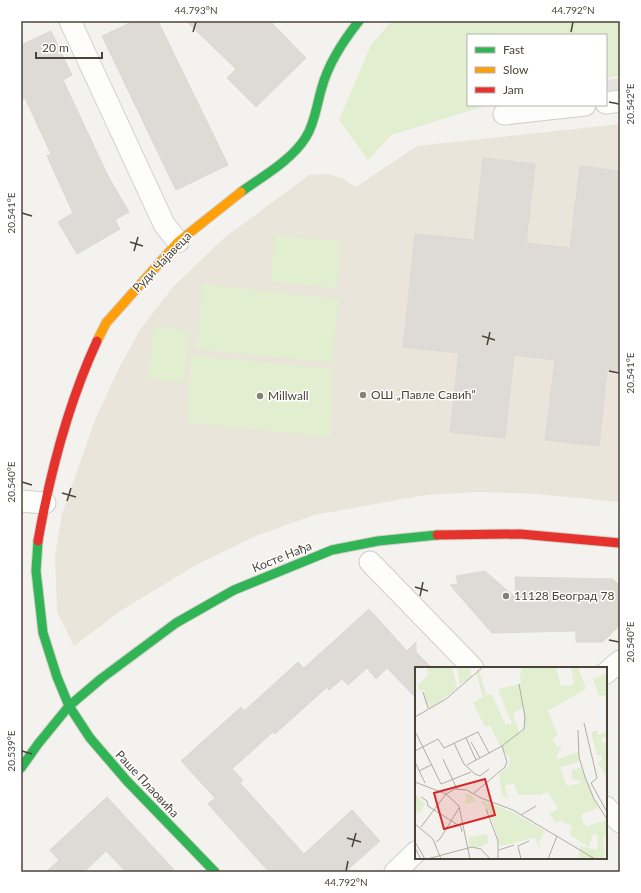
<svg xmlns="http://www.w3.org/2000/svg" width="641" height="893" font-family="Lato,sans-serif">
<rect width="100%" height="100%" fill="#f4f2ee"/>
<path fill="#eae5da" d="M 620,124 L 620,502 L 535,494 L 478,492 L 426,495 L 314,515 L 256,536 L 196,565 L 122,610 L 74,646 L 57,612 L 55,556 L 62,514 L 95,420 L 118,370 L 140,330 L 173,287 L 224,238 L 309,175 L 327,174 L 340,177 L 356,187 L 417,146 Z"/>
<g fill="#e1eecf">
<path d="M 392,21 L 620,21 L 620,76 L 606,78 L 606,35 L 468,35 L 468,105 L 488,105 L 391,135 L 368,160 L 339,120 L 371,45 Z"/>
<path d="M 274,235 L 341,241 L 337,288 L 271,282 Z"/>
<path d="M 203,284 L 339,299 L 332,363 L 196,349 Z"/>
<path d="M 154,326 L 190,331 L 183,383 L 147,379 Z"/>
<path d="M 191,355 L 334,369 L 330,437 L 186,423 Z"/>
</g>
<path fill="#e6e3df" d="M 620,78 L 620,90 L 608,92 L 607,80 Z"/>
<g fill="#dedbd6" stroke="#dcd9d4">
<path d="M 134,21 L 158,21 L 228,165 L 176,190 L 102,36 Z"/>
<path d="M 186,21 L 270,21 L 306,58 L 256,107 L 227,78 L 236,69 Z"/>
<path d="M 51,31 L 72,75 L 63,80 L 108,176 L 129,212 L 115,220 L 120,229 L 77,254 L 58,222 L 73,213 L 47,156 L 51,154 L 25,98 L 21,100 L 21,45 Z"/>
<path d="M 483,158 L 535,164 L 526,243 L 570,248 L 580,166 L 620,171 L 620,371 L 607,370 L 599,446 L 545,440 L 555,360 L 514,355 L 505,438 L 450,432 L 459,353 L 403,347 L 415,234 L 474,240 Z"/>
<path d="M 485,571 L 516,598 L 515,577 L 613,579 L 620,586 L 620,625 L 603,642 L 576,642 L 576,631 L 492,633 L 450,585 L 458,584 L 456,576 Z"/>
<path d="M 369,609 L 407,651 L 416,642 L 416,652 L 432,668 L 416,668 L 416,698 L 387,668 L 376,679 L 367,668 L 348,685 L 342,679 L 329,690 L 327,687 L 275,734 L 273,732 L 232,769 L 243,780 L 240,783 L 304,854 L 352,810 L 380,841 L 345,872 L 269,872 L 208,804 L 215,798 L 181,761 L 241,707 L 244,711 L 298,662 L 304,668 Z"/>
<path d="M 107,797 L 176,872 L 126,872 L 106,851 L 84,872 L 46,872 L 59,860 L 50,850 Z"/>
</g>
<g fill="none" stroke-linecap="round" stroke-linejoin="round">
<g stroke="#d2d0cb" stroke-width="23">
<g id="street">
<path d="M 70,21 L 164,224 L 178,242"/>
<path d="M 606,103 L 620,101"/>
<path d="M 504,114 L 585,105"/>
<path d="M 21,501 L 45,503"/>
<path d="M 370,562 L 473,668"/>
<path d="M 606,673 L 620,661"/>
<path d="M 606,807 L 620,822"/>
<path d="M 395,872 L 416,852"/>
</g>
</g>
<g stroke="#d3cfc5" stroke-width="11">
<g id="fast">
<path d="M 241,192 C 263,176 292,160 306,137 C 315,123 317,103 322,87 C 329,62 343,41 359,21"/>
<path d="M 38,541 L 36,571 L 43,633 L 57,677 L 69,706 L 90,738 L 127,781 L 215,872"/>
<path d="M 21,768 L 38,744 L 69,706 L 102,678 L 176,623 L 234,590 L 332,550 L 378,541 L 437,535"/>
</g>
</g>
<g stroke="#d3cfc5" stroke-width="11">
<path id="slow" d="M 97,341 L 106,323 L 178,242 L 241,192"/>
</g>
<g stroke="#d3cfc5" stroke-width="11">
<g id="jam">
<path d="M 437,535 L 520,534 L 620,543"/>
<path d="M 38,541 C 50,473 68,404 97,341"/>
</g>
</g>
<use href="#street" stroke="#fdfdfc" stroke-width="21"/>
<use href="#fast" stroke="#30b455" stroke-width="9"/>
<use href="#slow" stroke="#ff9f0a" stroke-width="9"/>
<use href="#jam" stroke="#e5322d" stroke-width="9"/>
</g>
<path fill="none" stroke="#4b4439" stroke-width="1.5" d="M 193,32 L 196,22M 571,32 L 573,22M 609,102 L 619,104M 22,213 L 32,216M 130,242 L 143,246M 134,251 L 138,237M 482,336 L 495,340M 487,345 L 490,332M 609,371 L 619,373M 22,482 L 32,485M 62,493 L 76,497M 67,501 L 71,488M 415,587 L 428,591M 420,596 L 423,582M 609,640 L 619,642M 22,751 L 32,754M 347,838 L 361,842M 352,847 L 356,833M 346,871 L 348,861"/>
<g fill="#868178" stroke="#fff" stroke-width="1.5">
<circle cx="363" cy="395" r="4"/>
<circle cx="260" cy="396" r="4"/>
<circle cx="506" cy="596" r="4"/>
</g>
<g text-anchor="middle" stroke-width="3" stroke-linejoin="round" paint-order="stroke">
<g font-size="12" fill="#4b4439" stroke="#fff">
<text transform="translate(162 262) rotate(-46)" y="4">Руди Чајавеца</text>
<text transform="translate(282 557) rotate(-22)" y="4">Косте Нађа</text>
<text transform="translate(147 784) rotate(47)" y="4">Раше Плаовића</text>
</g>
<g font-size="12" fill="#4b4439" stroke="#fff" text-anchor="start">
<text x="371" y="399">ОШ „Павле Савић”</text>
<text x="268" y="400">Millwall</text>
<text x="514" y="600">11128 Београд 78</text>
</g>
</g>
<g transform="translate(415 667)">
<rect width="192" height="192" fill="#f4f2ee"/>
<path d="M 12,0 L 37,0 L 42,21 L 20,38 L 13,41 L 8,23 L 4,24 L 3,18 L 13,8 ZM 42,0 L 54,0 L 57,9 L 45,18 ZM 108,0 L 141,0 L 146,19 L 157,18 L 159,16 L 156,0 L 163,0 L 171,22 L 133,44 L 143,68 L 137,71 L 142,80 L 147,78 L 141,90 L 143,92 L 163,85 L 165,95 L 145,100 L 152,119 L 166,116 L 165,113 L 156,112 L 157,103 L 166,100 L 183,141 L 166,147 L 168,155 L 172,159 L 192,153 L 192,168 L 188,171 L 190,188 L 187,192 L 164,192 L 165,179 L 182,183 L 183,167 L 177,168 L 174,180 L 155,168 L 157,159 L 146,154 L 141,156 L 134,147 L 143,142 L 133,125 L 125,128 L 103,128 L 99,117 L 90,118 L 93,132 L 87,127 L 84,107 L 94,99 L 95,92 L 85,79 L 75,58 L 70,60 L 58,36 L 68,30 L 61,6 L 64,3 L 71,28 L 77,28 L 90,57 L 97,57 L 83,22 L 106,17 L 105,6 ZM 108,40 L 110,58 L 105,67 L 98,47 ZM 192,6 L 192,28 L 184,29 L 178,12 ZM 181,63 L 183,68 L 192,65 L 192,69 L 186,72 L 187,75 L 192,75 L 192,111 L 183,96 L 187,91 L 186,88 L 182,88 L 176,66 ZM 51,126 L 57,128 L 61,135 L 50,137 ZM 0,127 L 10,137 L 6,144 L 0,146 ZM 68,133 L 101,147 L 130,164 L 124,175 L 126,184 L 120,171 L 85,179 L 75,147 L 66,135 ZM 72,167 L 74,176 L 65,180 L 55,180 L 53,170 Z" fill="#e1eecf" fill-rule="evenodd"/>
<path fill="none" stroke="#b0aca6" stroke-width="1" d="M 8,25 L 13,41M 0,50 L 31,32 L 68,0M 169,56 L 182,111 L 176,116 L 192,145M 163,63 L 164,90 L 170,110 L 179,132 L 192,152M 1,66 L 26,117 L 56,105M 51,71 L 61,93M 56,75 L 65,91M 39,76 L 49,97 L 60,107 L 65,109 L 74,102M 0,84 L 23,72 L 29,81 L 63,65 L 74,86M 28,92 L 42,122M 0,95 L 10,116M 52,98 L 87,79M 4,104 L 16,98M 0,115 L 31,127 L 44,139 L 55,192M 59,126 L 90,100 L 92,95 L 87,79 L 109,62 L 110,50 L 104,17M 6,130 L 12,134 L 13,139 L 46,160 L 47,165M 71,142 L 83,174 L 83,192M 106,148 L 121,139M 0,157 L 18,172 L 26,192M 6,160 L 31,127 L 40,122 L 52,123 L 66,131 L 98,143 L 180,192M 0,175 L 10,192M 21,175 L 25,172 L 44,141M 0,181 L 6,192M 84,183 L 99,178M 12,192 L 57,180 L 66,182 L 75,192M 106,192 L 103,179 L 114,174M 133,192 L 142,169"/>
<path fill="#d62828" fill-opacity="0.15" stroke="#d62828" stroke-width="2" d="M 70,112 L 80,148 L 29,162 L 19,126 Z"/>
<rect width="192" height="192" fill="none" stroke="#4b4439" stroke-width="2"/>
</g>
<rect width="641" height="893" fill="none" stroke="#ffffff" stroke-width="44"/>
<rect x="467" y="34" width="140" height="72" fill="#ffffff" stroke="#b7b4b0"/>
<rect x="475" y="47" width="20" height="6" fill="#30b455" stroke="#b7b4b0"/>
<text x="503" y="54" font-size="12" fill="#4b4439">Fast</text>
<rect x="475" y="67" width="20" height="6" fill="#ff9f0a" stroke="#b7b4b0"/>
<text x="503" y="74" font-size="12" fill="#4b4439">Slow</text>
<rect x="475" y="87" width="20" height="6" fill="#e5322d" stroke="#b7b4b0"/>
<text x="503" y="94" font-size="12" fill="#4b4439">Jam</text>
<path d="M36 52v6h66v-6" fill="none" stroke="#4b4439" stroke-width="2"/>
<text x="42" y="52" font-size="12" fill="#4b4439" stroke="#ffffff" stroke-width="3" paint-order="stroke">20 m</text>
<rect x="22" y="22" width="597" height="849" fill="none" stroke="#4b4439" stroke-width="1.5"/>
<g font-size="10" text-anchor="middle" fill="#4b4439">
<text x="196" y="14">44.793°N</text>
<text x="573" y="14">44.792°N</text>
<text transform="translate(630 104) rotate(-90)" y="4">20.542°E</text>
<text transform="translate(11 213) rotate(-90)" y="4">20.541°E</text>
<text transform="translate(630 373) rotate(-90)" y="4">20.541°E</text>
<text transform="translate(11 482) rotate(-90)" y="4">20.540°E</text>
<text transform="translate(630 642) rotate(-90)" y="4">20.540°E</text>
<text transform="translate(11 751) rotate(-90)" y="4">20.539°E</text>
<text x="346" y="886">44.792°N</text>
</g>
</svg>
